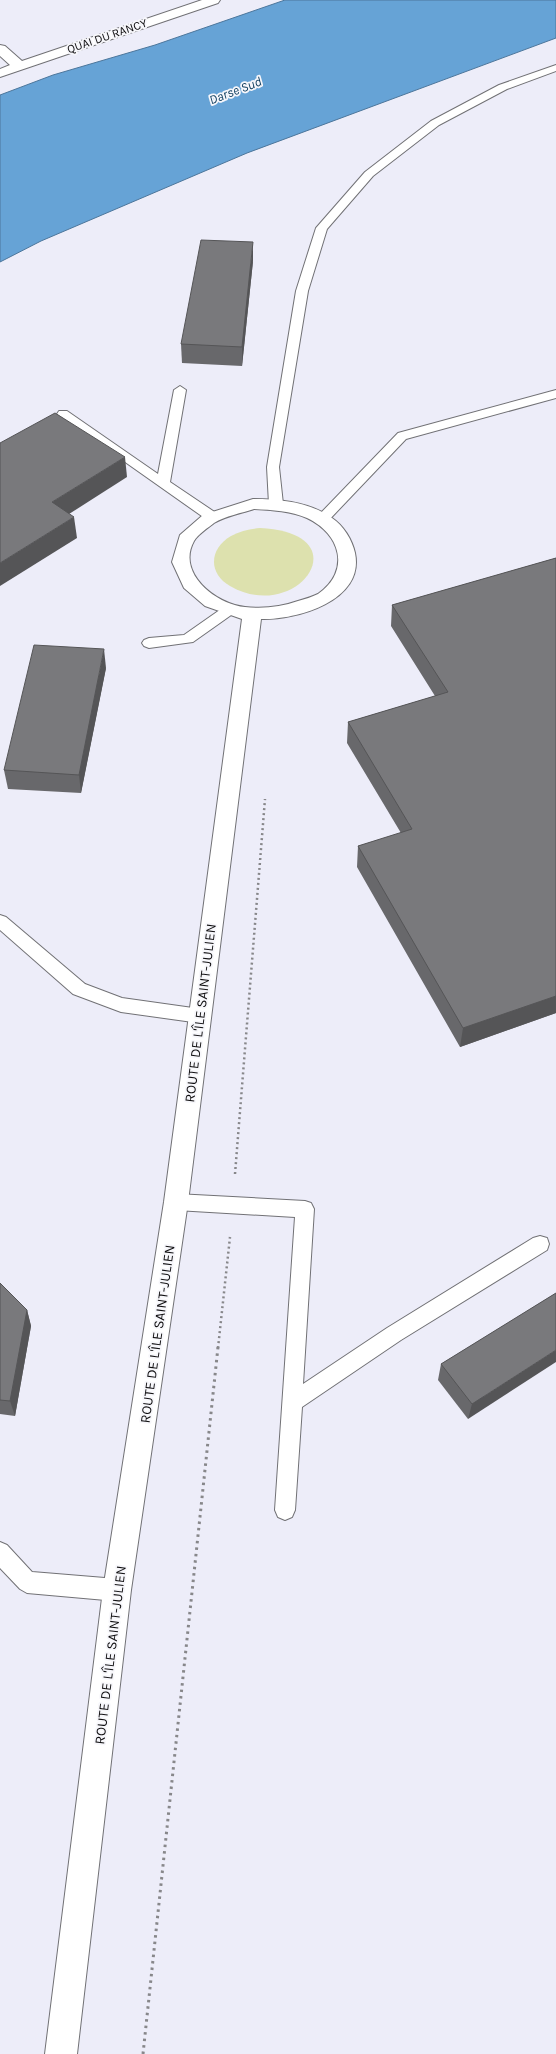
<svg xmlns="http://www.w3.org/2000/svg" width="556" height="2054" font-family="Karla,sans-serif">
<rect width="100%" height="100%" fill="#f7f7fb"/>
<rect fill="#ededf9" x="0" y="0" width="556" height="2054"/>
<path fill="#dde1ae" d="M 260,528 C 363,533 297,625 230,586 C 208,573 209,549 231,536 C 240,531 250,529 260,528 Z"/>
<path fill="#66a3d6" stroke="#4c769b" d="M 285,0 L 556,0 L 556,38 L 247,153 L 41,241 L 0,262 L 0,95 L 53,75 L 155,45 Z"/>
<g fill="none" stroke-linecap="round" stroke-linejoin="round">
<g stroke="#717175" stroke-width="2">
<g id="service">
<path d="M 556,65 L 556,71 L 507,89 L 439,125 L 373,176 L 327,229 L 308,291 L 279,467 L 283,504 L 281,507 L 271,507 L 269,504 L 267,467 L 296,291 L 316,228 L 365,172 L 431,121 L 499,85 Z"/>
<path d="M 180,386 L 186,390 L 170,482 L 216,513 L 218,516 L 216,519 L 206,519 L 57,414 L 59,411 L 67,411 L 158,474 L 174,390 Z"/>
<path d="M 556,390 L 556,398 L 406,439 L 327,522 L 317,522 L 315,519 L 398,433 Z"/>
<path d="M 229,605 L 234,607 L 236,610 L 234,613 L 193,642 L 149,648 L 144,646 L 142,643 L 144,640 L 149,638 L 184,635 L 224,607 Z"/>
<path d="M 0,915 L 6,917 L 85,984 L 122,998 L 200,1009 L 206,1011 L 208,1016 L 206,1021 L 200,1023 L 121,1012 L 73,994 L 0,930 Z"/>
<path d="M 176,1194 L 305,1201 L 311,1203 L 314,1209 L 303,1384 L 387,1328 L 533,1238 L 540,1236 L 547,1238 L 549,1244 L 547,1250 L 401,1340 L 302,1407 L 295,1510 L 292,1517 L 285,1520 L 278,1517 L 275,1510 L 295,1217 L 176,1210 L 170,1208 L 167,1202 L 170,1196 Z"/>
<path d="M 0,1542 L 7,1545 L 32,1572 L 117,1579 L 124,1583 L 128,1590 L 124,1597 L 117,1601 L 27,1593 L 20,1589 L 0,1568 Z"/>
</g>
</g>
<g stroke="#717175" stroke-width="2">
<g id="minor">
<path d="M 202,0 L 220,0 L 218,3 L 0,77 L 0,69 L 10,65 L 0,56 L 0,45 L 5,46 L 22,61 Z"/>
<path d="M 253,499 C 280,499 310,502 332,518 C 344,526 352,540 355,553 C 365,601 296,620 261,619 L 188,1202 L 131,1590 L 77,2054 L 45,2054 L 103,1590 L 164,1202 L 242,619 L 205,606 L 184,588 L 172,562 L 180,535 L 203,515 ZM 254,509 C 272,510 291,511 307,518 C 341,534 351,571 318,594 C 312,597 305,599 298,601 C 281,607 263,609 245,607 C 216,604 176,573 194,541 C 197,535 209,527 214,523 C 225,516 242,513 254,509 Z"/>
</g>
</g>
<g stroke="#87878a" stroke-width="2.5" stroke-dasharray="2 3" stroke-linecap="butt">
<path d="M 235,1174 L 265,799"/>
<path d="M 218,1348 L 230,1237"/>
</g>
<path stroke="#87878a" stroke-width="3" stroke-dasharray="2.5 4" stroke-linecap="butt" d="M 143,2054 L 218,1347"/>
<use href="#service" fill="#fff" fill-rule="evenodd"/>
<use href="#minor" fill="#fff" fill-rule="evenodd"/>
</g>
<g fill="#68686b">
<path d="M 253,261 L 242,366 L 182,363 L 181,344 Z"/>
<path d="M 556,558 L 556,1013 L 460,1047 L 357,867 L 358,846 L 401,833 L 347,743 L 348,722 L 435,696 L 391,626 L 392,605 Z"/>
<path d="M 106,668 L 81,793 L 8,789 L 4,770 Z"/>
<path d="M 0,1283 L 27,1310 L 31,1326 L 15,1416 L 0,1414 Z"/>
<path d="M 556,1293 L 468,1419 L 438,1380 L 441,1364 Z"/>
</g>
<g fill="#555557">
<path d="M 253,242 L 253,261 L 242,366 L 242,347 Z"/>
<path d="M 125,457 L 127,477 L 55,523 L 52,502 Z"/>
<path d="M 74,517 L 77,538 L 0,586 L 0,563 Z"/>
<path d="M 104,649 L 106,668 L 81,793 L 79,775 Z"/>
<path d="M 556,996 L 556,1013 L 460,1047 L 463,1028 Z"/>
<path d="M 27,1310 L 31,1326 L 15,1416 L 10,1401 Z"/>
<path d="M 556,1350 L 556,1362 L 468,1419 L 472,1404 Z"/>
</g>
<g fill="#79797c" stroke="#555557">
<path d="M 201,240 L 253,242 L 242,347 L 181,344 Z"/>
<path d="M 55,413 L 125,457 L 52,502 L 74,517 L 0,563 L 0,443 Z"/>
<path d="M 556,558 L 556,996 L 463,1028 L 358,846 L 412,829 L 348,722 L 448,692 L 392,605 Z"/>
<path d="M 34,645 L 104,649 L 79,775 L 4,770 Z"/>
<path d="M 0,1283 L 27,1310 L 10,1401 L 0,1400 Z"/>
<path d="M 556,1293 L 556,1350 L 472,1404 L 441,1364 Z"/>
</g>
<g text-anchor="middle" stroke-width="3.5" stroke-linejoin="round" paint-order="stroke">
<g font-size="12" fill="#0f0e10" stroke="#f7f7fb">
<text transform="translate(107 36) rotate(-19)" y="4">QUAI DU RANCY</text>
</g>
<g font-size="13" font-style="italic" fill="#0a3a5c" stroke="#f7f7fb">
<text transform="translate(235 90) rotate(-21)" y="5">Darse Sud</text>
</g>
<g font-size="14" fill="#0f0e10" stroke="#f7f7fb">
<text transform="translate(200 1013) rotate(-83)" y="5">ROUTE DE L'ÎLE SAINT-JULIEN</text>
<text transform="translate(157 1334) rotate(-82)" y="5">ROUTE DE L'ÎLE SAINT-JULIEN</text>
<text transform="translate(110 1655) rotate(-83)" y="5">ROUTE DE L'ÎLE SAINT-JULIEN</text>
</g>
</g>
</svg>
